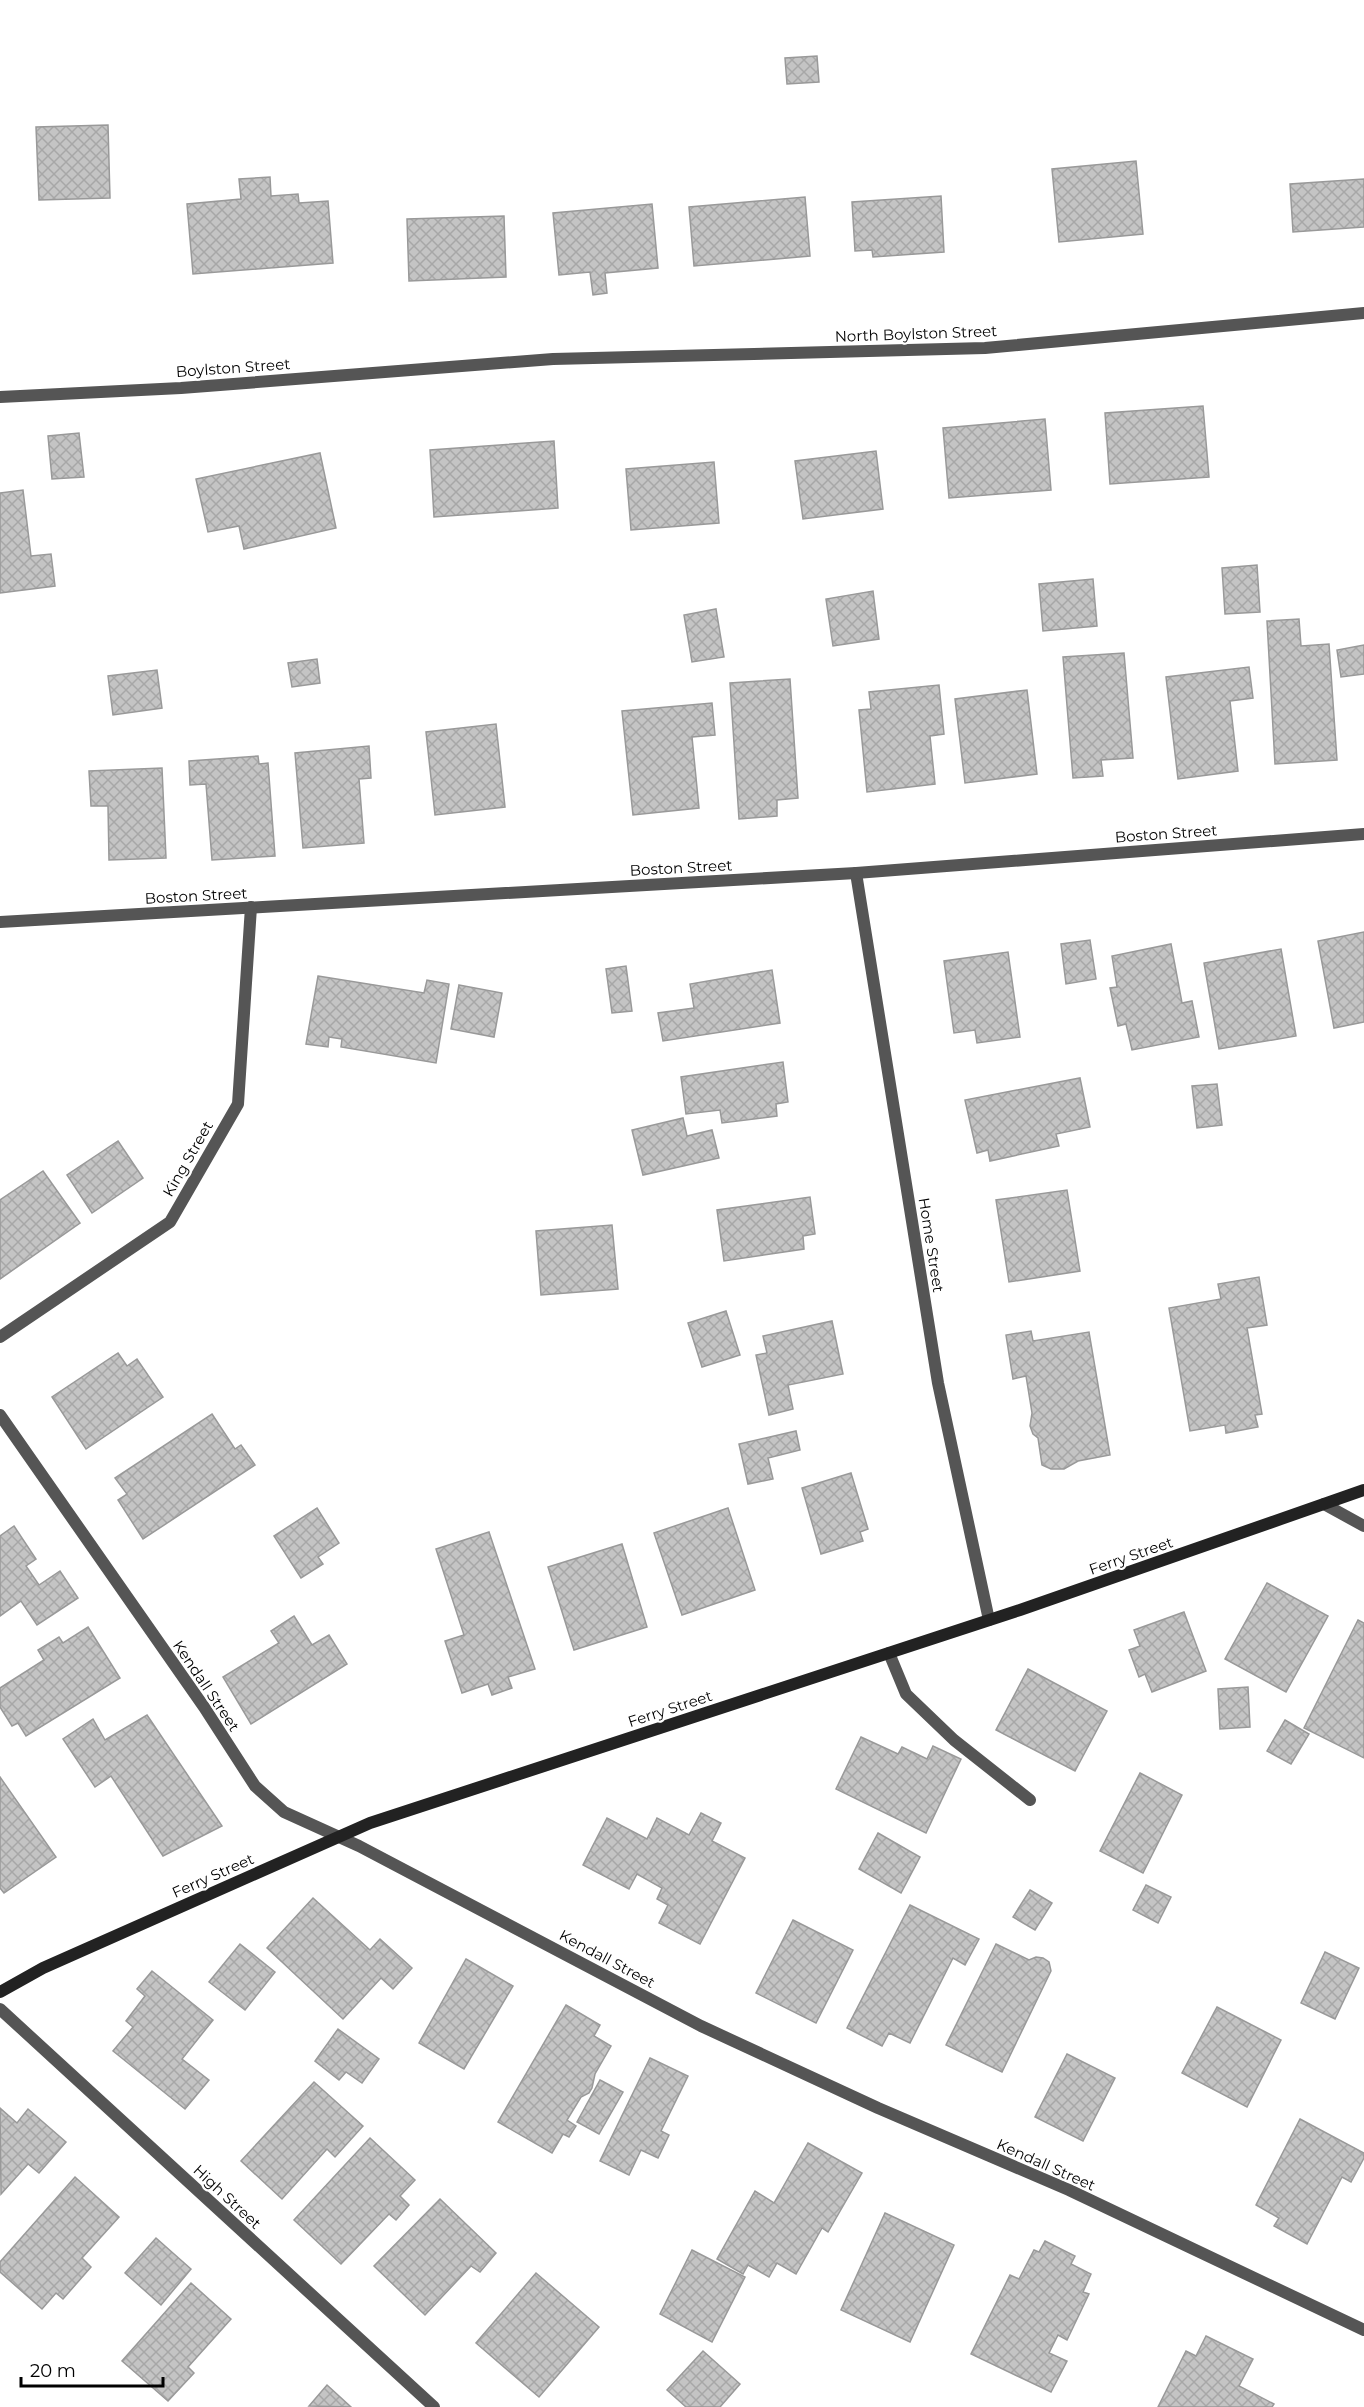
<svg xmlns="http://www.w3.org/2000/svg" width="1364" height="2407" font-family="Montserrat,sans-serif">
<defs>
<pattern id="building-cross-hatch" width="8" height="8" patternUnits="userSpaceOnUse" patternTransform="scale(1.5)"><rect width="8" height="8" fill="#c4c4c4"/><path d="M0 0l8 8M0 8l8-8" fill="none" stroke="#a7a7a7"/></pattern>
</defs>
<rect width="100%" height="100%" fill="#fff"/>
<g fill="url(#building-cross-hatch)" stroke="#999" stroke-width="1.5">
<path d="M 817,56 L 819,82 L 787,84 L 785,58 Z"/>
<path d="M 108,125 L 110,198 L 39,200 L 36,127 Z"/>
<path d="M 1136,161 L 1143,234 L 1059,242 L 1052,169 Z"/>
<path d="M 270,177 L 271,196 L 298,194 L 299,203 L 328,201 L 333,263 L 193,274 L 187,204 L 241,199 L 239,179 Z"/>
<path d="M 1364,179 L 1364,227 L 1293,232 L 1290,184 Z"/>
<path d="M 941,196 L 944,252 L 873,257 L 872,250 L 855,251 L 852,202 Z"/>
<path d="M 805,197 L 810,256 L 694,266 L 689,207 Z"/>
<path d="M 652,204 L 658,268 L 605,273 L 607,293 L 593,295 L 590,272 L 559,275 L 553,213 Z"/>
<path d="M 504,216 L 506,277 L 409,281 L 407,219 Z"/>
<path d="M 1203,406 L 1209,477 L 1110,484 L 1105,413 Z"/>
<path d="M 1045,419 L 1051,490 L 949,498 L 943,428 Z"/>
<path d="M 79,433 L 84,477 L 52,479 L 48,436 Z"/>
<path d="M 554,441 L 558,508 L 434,517 L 430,450 Z"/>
<path d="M 876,451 L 883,509 L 803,519 L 795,461 Z"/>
<path d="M 320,453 L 336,528 L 244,549 L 239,526 L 208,532 L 196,479 Z"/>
<path d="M 714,462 L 719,523 L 631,530 L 626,469 Z"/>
<path d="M 23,490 L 31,556 L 51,554 L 55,586 L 0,593 L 0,493 Z"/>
<path d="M 1257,565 L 1260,612 L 1225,614 L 1222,568 Z"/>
<path d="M 1093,579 L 1097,626 L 1043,631 L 1039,584 Z"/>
<path d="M 873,591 L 879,639 L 833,646 L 826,599 Z"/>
<path d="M 716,609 L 724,657 L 692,662 L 684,615 Z"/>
<path d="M 1299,619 L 1301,646 L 1329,644 L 1337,760 L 1275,764 L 1267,621 Z"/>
<path d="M 1364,645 L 1364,674 L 1341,677 L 1337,650 Z"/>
<path d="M 1124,653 L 1133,758 L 1101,760 L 1103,776 L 1073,778 L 1063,657 Z"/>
<path d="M 317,659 L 320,683 L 292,687 L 288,663 Z"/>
<path d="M 1249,667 L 1253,698 L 1230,701 L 1238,771 L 1178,779 L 1166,677 Z"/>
<path d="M 157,670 L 162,708 L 113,715 L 108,676 Z"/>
<path d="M 790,679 L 798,798 L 777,800 L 777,816 L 739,819 L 730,683 Z"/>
<path d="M 939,685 L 944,734 L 930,736 L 935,784 L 867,792 L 859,710 L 871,709 L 869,692 Z"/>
<path d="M 1027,690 L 1037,774 L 965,783 L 955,699 Z"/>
<path d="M 712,703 L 715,735 L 692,737 L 699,808 L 633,815 L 622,711 Z"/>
<path d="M 496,724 L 505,807 L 435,815 L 426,732 Z"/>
<path d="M 369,746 L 371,778 L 359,779 L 364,843 L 303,848 L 295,753 Z"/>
<path d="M 258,756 L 259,764 L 268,763 L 275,856 L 212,860 L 206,784 L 190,785 L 189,761 Z"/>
<path d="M 162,768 L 166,858 L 109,860 L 108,806 L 91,806 L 89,771 Z"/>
<path d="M 1364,932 L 1364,1022 L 1334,1028 L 1318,941 Z"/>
<path d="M 1090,940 L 1096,979 L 1066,984 L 1061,944 Z"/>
<path d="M 1171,944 L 1182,1003 L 1192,1001 L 1199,1037 L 1132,1050 L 1126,1024 L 1118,1026 L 1110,988 L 1117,987 L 1112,956 Z"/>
<path d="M 1281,949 L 1296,1036 L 1219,1049 L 1204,963 Z"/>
<path d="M 1008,952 L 1020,1037 L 977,1043 L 975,1030 L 954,1033 L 944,961 Z"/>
<path d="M 626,966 L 632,1011 L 612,1013 L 606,969 Z"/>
<path d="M 772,970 L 780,1023 L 663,1041 L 658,1013 L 694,1008 L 690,984 Z"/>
<path d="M 318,976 L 424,993 L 427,980 L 449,984 L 436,1063 L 341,1047 L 342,1039 L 329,1037 L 328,1047 L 306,1044 Z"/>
<path d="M 459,985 L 502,993 L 494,1037 L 451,1029 Z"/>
<path d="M 783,1062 L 788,1102 L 776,1104 L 777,1116 L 722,1123 L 720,1110 L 686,1114 L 681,1077 Z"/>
<path d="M 1080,1078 L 1090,1127 L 1056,1134 L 1059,1146 L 990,1161 L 988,1150 L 977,1153 L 965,1100 Z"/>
<path d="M 1217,1084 L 1222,1125 L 1197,1128 L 1192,1086 Z"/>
<path d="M 683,1118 L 687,1136 L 712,1130 L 719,1158 L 643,1175 L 632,1130 Z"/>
<path d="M 118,1141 L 143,1178 L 92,1213 L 67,1175 Z"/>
<path d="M 43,1171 L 80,1223 L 0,1279 L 0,1200 Z"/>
<path d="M 1067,1190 L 1080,1271 L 1009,1282 L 996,1200 Z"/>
<path d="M 810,1197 L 815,1234 L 803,1236 L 804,1249 L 724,1261 L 717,1210 Z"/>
<path d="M 612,1225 L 618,1289 L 541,1295 L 536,1231 Z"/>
<path d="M 1259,1277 L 1267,1325 L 1247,1328 L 1262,1414 L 1255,1415 L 1258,1427 L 1226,1433 L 1225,1425 L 1190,1431 L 1169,1308 L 1221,1299 L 1218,1284 Z"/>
<path d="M 726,1311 L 740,1355 L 702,1367 L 688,1323 Z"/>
<path d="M 832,1321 L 843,1374 L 788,1385 L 793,1409 L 769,1415 L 756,1355 L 767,1353 L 763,1336 Z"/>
<path d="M 1031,1331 L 1033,1341 L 1089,1332 L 1110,1455 L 1078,1461 L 1064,1469 L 1051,1469 L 1042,1465 L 1038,1438 L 1033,1434 L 1030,1426 L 1032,1413 L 1026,1376 L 1013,1379 L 1006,1335 Z"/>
<path d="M 118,1353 L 127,1366 L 137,1359 L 163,1397 L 86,1449 L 52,1397 Z"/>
<path d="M 212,1414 L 235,1449 L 241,1445 L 255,1465 L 143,1539 L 118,1500 L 127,1494 L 115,1478 Z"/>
<path d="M 796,1431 L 800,1450 L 768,1458 L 773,1479 L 748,1484 L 739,1444 Z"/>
<path d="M 851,1473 L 868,1529 L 860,1532 L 863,1541 L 821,1554 L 802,1488 Z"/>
<path d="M 317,1508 L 339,1543 L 318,1557 L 323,1564 L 301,1578 L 274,1536 Z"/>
<path d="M 728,1508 L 755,1590 L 682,1615 L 654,1533 Z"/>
<path d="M 14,1526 L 36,1559 L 26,1566 L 39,1585 L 60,1571 L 78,1598 L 37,1625 L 21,1601 L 0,1616 L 0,1536 Z"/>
<path d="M 489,1532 L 535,1669 L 508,1677 L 512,1688 L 492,1695 L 488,1684 L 462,1693 L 445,1641 L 464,1635 L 436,1549 Z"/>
<path d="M 622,1544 L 647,1627 L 574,1650 L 548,1567 Z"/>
<path d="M 1267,1583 L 1328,1616 L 1286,1692 L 1225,1659 Z"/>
<path d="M 1184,1612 L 1206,1671 L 1152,1692 L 1145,1674 L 1139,1677 L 1129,1650 L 1140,1646 L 1134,1630 Z"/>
<path d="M 294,1616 L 312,1645 L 329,1635 L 347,1664 L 251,1724 L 223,1677 L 279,1643 L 271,1631 Z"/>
<path d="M 1358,1620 L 1364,1623 L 1364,1758 L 1304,1728 Z"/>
<path d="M 88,1627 L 120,1678 L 26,1736 L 18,1723 L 12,1726 L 0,1707 L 0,1688 L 44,1660 L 38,1650 L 59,1637 L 63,1643 Z"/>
<path d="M 1028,1669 L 1107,1711 L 1075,1771 L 996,1730 Z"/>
<path d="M 1248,1687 L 1250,1727 L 1220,1729 L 1218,1689 Z"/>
<path d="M 147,1715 L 222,1826 L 163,1856 L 111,1776 L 95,1787 L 63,1739 L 93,1719 L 105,1740 Z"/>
<path d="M 1285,1720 L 1309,1734 L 1291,1764 L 1267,1751 Z"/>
<path d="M 861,1737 L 898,1754 L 902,1747 L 927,1759 L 933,1746 L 961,1759 L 926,1833 L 836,1789 Z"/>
<path d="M 1140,1773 L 1182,1795 L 1143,1873 L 1100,1851 Z"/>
<path d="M 0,1777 L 56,1857 L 4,1893 L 0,1888 Z"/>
<path d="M 701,1813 L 721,1823 L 712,1841 L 745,1858 L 700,1944 L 659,1923 L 668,1905 L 657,1899 L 662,1888 L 637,1874 L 629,1889 L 583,1865 L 607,1818 L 647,1839 L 657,1818 L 689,1835 Z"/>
<path d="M 878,1833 L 920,1857 L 901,1893 L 859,1869 Z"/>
<path d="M 1146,1885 L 1171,1897 L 1158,1923 L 1133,1910 Z"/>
<path d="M 1030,1890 L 1052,1903 L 1035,1930 L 1013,1917 Z"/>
<path d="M 313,1898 L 370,1950 L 380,1939 L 412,1968 L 393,1989 L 381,1978 L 343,2019 L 267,1948 Z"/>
<path d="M 910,1905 L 979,1939 L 965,1965 L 953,1958 L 910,2043 L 889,2033 L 882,2046 L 847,2028 Z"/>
<path d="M 793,1920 L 853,1950 L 816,2023 L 756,1993 Z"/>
<path d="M 240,1944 L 275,1972 L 245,2010 L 209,1982 Z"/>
<path d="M 996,1944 L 1029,1960 L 1036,1957 L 1043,1958 L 1049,1962 L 1051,1971 L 1002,2072 L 946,2045 Z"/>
<path d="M 1325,1952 L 1359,1968 L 1335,2019 L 1301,2003 Z"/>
<path d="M 466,1959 L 513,1986 L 464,2069 L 419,2043 Z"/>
<path d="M 152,1971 L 213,2020 L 182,2059 L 209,2080 L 185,2109 L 113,2051 L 133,2027 L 126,2021 L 145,1996 L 137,1989 Z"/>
<path d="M 566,2005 L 600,2025 L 594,2036 L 611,2046 L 595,2074 L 592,2088 L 589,2093 L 581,2097 L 567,2120 L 576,2126 L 569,2137 L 563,2134 L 552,2153 L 498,2122 Z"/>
<path d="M 1217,2007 L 1281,2040 L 1247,2107 L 1182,2073 Z"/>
<path d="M 338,2029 L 379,2059 L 362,2083 L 346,2072 L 339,2080 L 315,2061 Z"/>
<path d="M 1067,2054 L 1115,2078 L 1083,2141 L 1035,2117 Z"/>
<path d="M 650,2058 L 688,2076 L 661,2131 L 669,2135 L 658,2158 L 641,2150 L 629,2175 L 600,2161 Z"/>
<path d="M 600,2080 L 623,2092 L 599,2134 L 577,2122 Z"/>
<path d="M 314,2082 L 363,2126 L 335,2157 L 327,2149 L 282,2199 L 241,2161 Z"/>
<path d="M 0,2108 L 17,2123 L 28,2109 L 66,2142 L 39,2173 L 28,2164 L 1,2194 Z"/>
<path d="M 1300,2119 L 1364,2153 L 1364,2158 L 1351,2182 L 1342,2177 L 1307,2244 L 1274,2226 L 1279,2218 L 1256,2205 Z"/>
<path d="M 370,2138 L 415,2180 L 400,2196 L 409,2205 L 396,2220 L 389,2214 L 341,2264 L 294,2220 Z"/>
<path d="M 808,2143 L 862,2173 L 828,2232 L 822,2228 L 796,2274 L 777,2263 L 769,2277 L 748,2265 L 743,2274 L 717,2259 L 755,2191 L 774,2203 Z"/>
<path d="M 75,2177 L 119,2217 L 82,2258 L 91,2267 L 63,2299 L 56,2293 L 42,2309 L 0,2272 L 0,2262 Z"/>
<path d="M 440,2199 L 496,2253 L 480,2272 L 471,2266 L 425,2315 L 374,2266 Z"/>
<path d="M 885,2213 L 954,2245 L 910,2342 L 841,2310 Z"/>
<path d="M 156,2238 L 191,2269 L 161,2305 L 125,2273 Z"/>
<path d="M 1045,2241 L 1075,2256 L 1071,2264 L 1091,2274 L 1083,2292 L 1089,2294 L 1067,2340 L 1058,2335 L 1049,2353 L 1067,2361 L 1051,2392 L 971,2354 L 1010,2275 L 1019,2279 L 1034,2250 L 1039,2252 Z"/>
<path d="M 692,2250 L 745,2277 L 712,2342 L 660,2314 Z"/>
<path d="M 536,2273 L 599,2327 L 539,2397 L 476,2343 Z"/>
<path d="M 191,2283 L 231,2319 L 188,2367 L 194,2373 L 168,2401 L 122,2361 Z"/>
<path d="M 1206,2336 L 1253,2359 L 1239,2386 L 1274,2404 L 1272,2407 L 1158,2407 L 1186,2351 L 1196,2356 Z"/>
<path d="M 703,2351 L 740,2384 L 720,2407 L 686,2407 L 667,2390 Z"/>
<path d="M 327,2385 L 351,2407 L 309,2406 Z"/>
</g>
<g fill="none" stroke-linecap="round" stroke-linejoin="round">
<path stroke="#555" stroke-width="12" d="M 889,1653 L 906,1694 L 954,1740 L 1030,1800"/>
<g stroke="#555" stroke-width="12">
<path d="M 0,397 L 181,388 L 553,359 L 985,348 L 1364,313"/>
<path d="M 856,873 L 938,1383 L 989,1620"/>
<path d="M 0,922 L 856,873 L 1364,834"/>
<path d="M 0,1337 L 170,1222 L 238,1104 L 251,907"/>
<path d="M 0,1415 L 204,1707 L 255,1786 L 284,1812 L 359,1846 L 701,2026 L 878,2108 L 1069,2190 L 1364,2330"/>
<path d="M 1324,1504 L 1364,1526"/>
<path d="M 0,2009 L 434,2407"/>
</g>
<path stroke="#222" stroke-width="12" d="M 0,1992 L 43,1968 L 370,1823 L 1020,1610 L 1364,1490"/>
</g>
<g text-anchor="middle" stroke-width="4.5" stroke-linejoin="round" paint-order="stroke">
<g font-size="15" fill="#000" stroke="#fff">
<text transform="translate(916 334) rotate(-2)" y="5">North Boylston Street</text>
<text transform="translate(233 368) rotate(-4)" y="5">Boylston Street</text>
<text transform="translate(1166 834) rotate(-4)" y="5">Boston Street</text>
<text transform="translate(681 868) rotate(-3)" y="5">Boston Street</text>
<text transform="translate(196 896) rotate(-3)" y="5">Boston Street</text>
<text transform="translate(188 1159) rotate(-60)" y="5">King Street</text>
<text transform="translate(931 1245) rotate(81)" y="5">Home Street</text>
<text transform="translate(1131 1556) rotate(-19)" y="5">Ferry Street</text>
<text transform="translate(206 1686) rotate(56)" y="5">Kendall Street</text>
<text transform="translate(670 1709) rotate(-18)" y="5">Ferry Street</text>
<text transform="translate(213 1876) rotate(-24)" y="5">Ferry Street</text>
<text transform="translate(607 1959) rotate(28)" y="5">Kendall Street</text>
<text transform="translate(1046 2165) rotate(24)" y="5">Kendall Street</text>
<text transform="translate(227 2197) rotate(43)" y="5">High Street</text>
</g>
</g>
<path d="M21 2377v9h142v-9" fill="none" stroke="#000000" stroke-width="3"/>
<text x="30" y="2377" font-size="18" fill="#000000" stroke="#ffffff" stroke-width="4.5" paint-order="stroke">20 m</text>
</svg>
